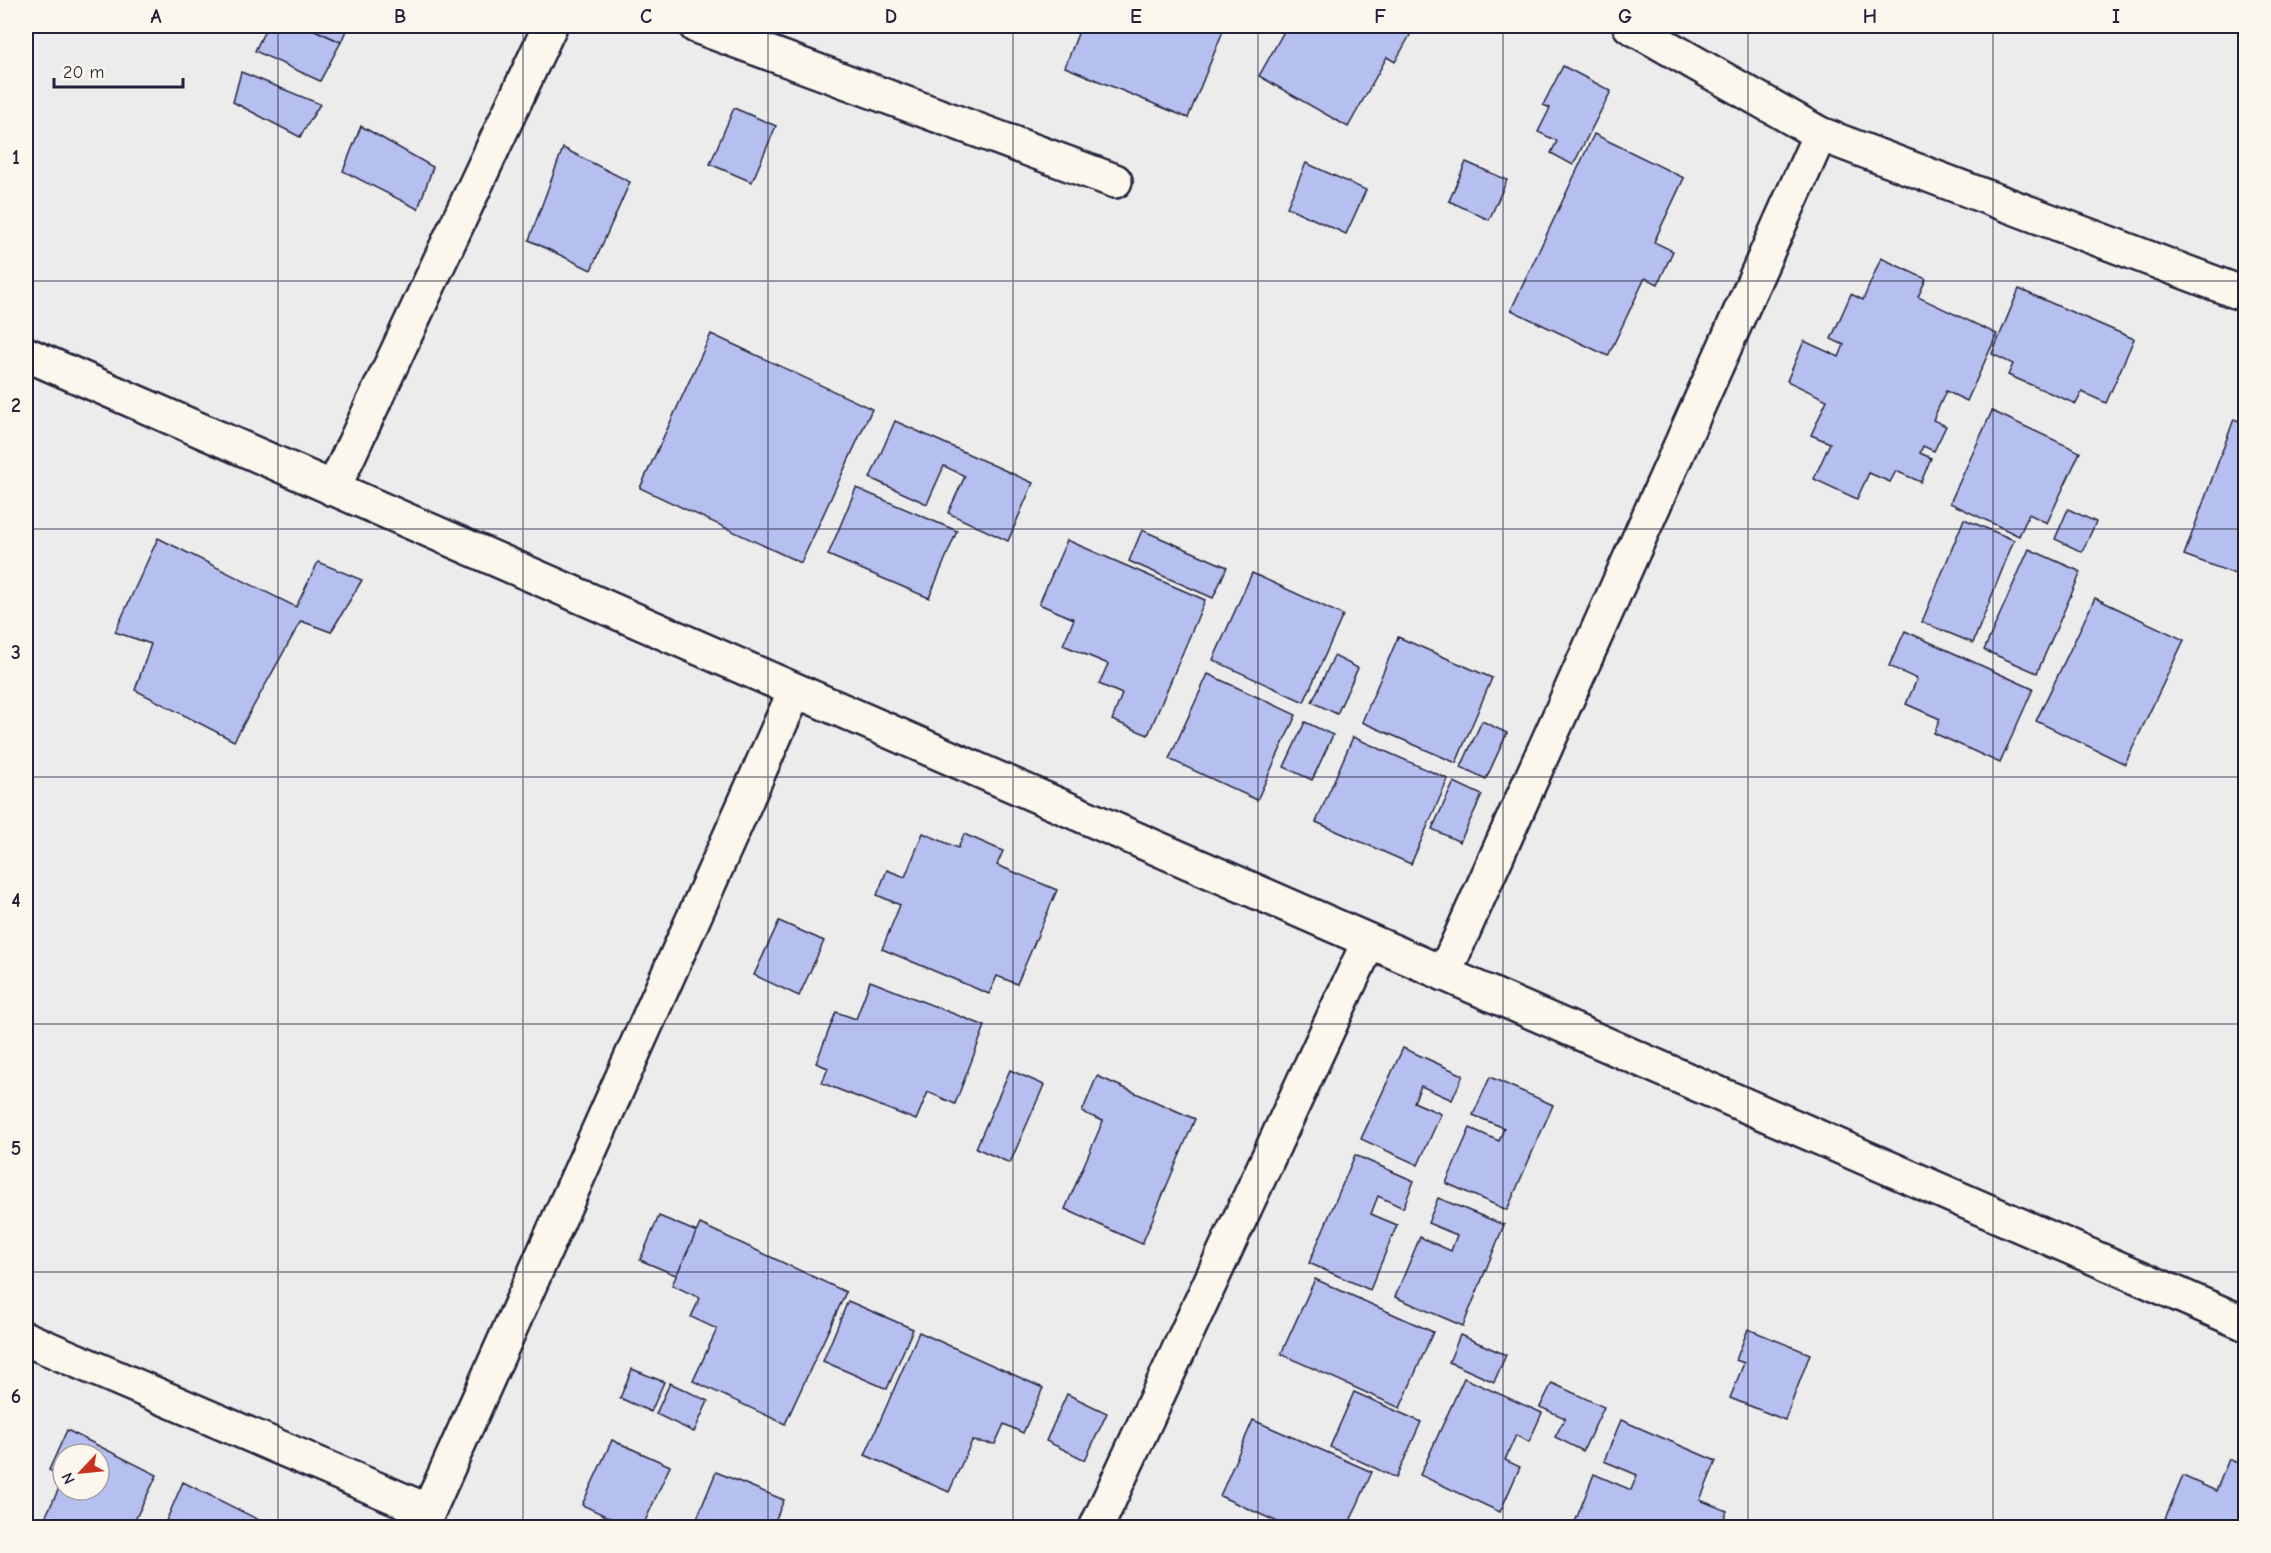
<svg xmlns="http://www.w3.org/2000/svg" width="2271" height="1553" font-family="'Comic Neue',sans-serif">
<rect width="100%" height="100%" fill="#edeced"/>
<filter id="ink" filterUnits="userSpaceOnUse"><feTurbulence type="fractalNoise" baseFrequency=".0167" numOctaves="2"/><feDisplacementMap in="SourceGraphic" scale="12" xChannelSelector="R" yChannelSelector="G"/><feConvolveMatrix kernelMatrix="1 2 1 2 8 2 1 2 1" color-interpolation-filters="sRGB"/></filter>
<g filter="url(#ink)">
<g fill="#b5bff0" stroke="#22223b" stroke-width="1.5">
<path d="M 267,26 L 306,26 L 341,42 L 320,81 L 255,51 Z"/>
<path d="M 306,26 L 348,26 L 341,42 Z"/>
<path d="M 1081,26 L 1225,26 L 1188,118 L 1065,67 Z"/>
<path d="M 1287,26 L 1415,26 L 1395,62 L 1387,57 L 1348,127 L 1259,76 Z"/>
<path d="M 1563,66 L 1611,91 L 1573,165 L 1551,153 L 1557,141 L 1538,132 L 1550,108 L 1543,105 Z"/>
<path d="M 241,72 L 320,104 L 300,137 L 233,102 Z"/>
<path d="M 734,108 L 776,126 L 752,182 L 710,164 Z"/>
<path d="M 361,126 L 433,167 L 418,209 L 343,171 Z"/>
<path d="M 1594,134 L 1684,178 L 1654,242 L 1673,251 L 1658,284 L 1645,278 L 1608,356 L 1511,310 Z"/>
<path d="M 563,148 L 630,182 L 591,270 L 529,240 Z"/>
<path d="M 1466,162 L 1507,180 L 1489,220 L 1449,201 Z"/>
<path d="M 1306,163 L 1366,190 L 1346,234 L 1287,207 Z"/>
<path d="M 1881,258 L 1926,279 L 1918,297 L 1997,334 L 1967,401 L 1946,391 L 1933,420 L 1946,426 L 1934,451 L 1923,446 L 1920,453 L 1931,458 L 1921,482 L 1896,471 L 1890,482 L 1869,473 L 1857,499 L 1814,479 L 1830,443 L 1811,435 L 1827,400 L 1787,381 L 1804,341 L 1839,357 L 1844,345 L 1831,339 L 1851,294 L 1863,300 Z"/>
<path d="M 2019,289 L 2134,339 L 2106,403 L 2082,392 L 2076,404 L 2008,375 L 2013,364 L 1992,354 Z"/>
<path d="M 711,334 L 872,409 L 801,563 L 640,488 Z"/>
<path d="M 1992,411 L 2080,452 L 2047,523 L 2029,514 L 2019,536 L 1950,503 Z"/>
<path d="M 2234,419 L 2246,424 L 2246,578 L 2184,555 Z"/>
<path d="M 895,421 L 1033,483 L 1008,541 L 948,513 L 965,476 L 944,466 L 927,504 L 870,478 Z"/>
<path d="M 856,488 L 957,531 L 929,598 L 828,555 Z"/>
<path d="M 2068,509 L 2096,522 L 2082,552 L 2055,539 Z"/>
<path d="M 1964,519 L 2014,540 L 1973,643 L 1922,622 Z"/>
<path d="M 1142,530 L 1227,567 L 1213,598 L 1129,561 Z"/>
<path d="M 158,538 L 296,607 L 318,562 L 362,580 L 331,632 L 301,621 L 234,741 L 135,690 L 151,644 L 115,632 Z"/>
<path d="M 1067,540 L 1205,600 L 1148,735 L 1112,720 L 1122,694 L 1099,684 L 1108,664 L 1063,645 L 1074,619 L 1039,604 Z"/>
<path d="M 2029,549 L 2081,572 L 2037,673 L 1984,650 Z"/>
<path d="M 1252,573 L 1343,615 L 1304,702 L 1213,660 Z"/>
<path d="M 2095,598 L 2184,640 L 2125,764 L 2036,721 Z"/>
<path d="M 1905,631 L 2033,689 L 2000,763 L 1934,733 L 1940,719 L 1906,704 L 1917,679 L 1889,666 Z"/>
<path d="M 1398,637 L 1492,678 L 1456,763 L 1362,722 Z"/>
<path d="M 1334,656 L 1358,668 L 1337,714 L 1312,702 Z"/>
<path d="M 1208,674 L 1296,715 L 1257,800 L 1169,759 Z"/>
<path d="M 1482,721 L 1507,733 L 1486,779 L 1461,767 Z"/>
<path d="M 1305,722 L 1333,735 L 1312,780 L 1284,767 Z"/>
<path d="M 1353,737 L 1448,779 L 1411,864 L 1316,822 Z"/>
<path d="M 1454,782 L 1482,795 L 1460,842 L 1432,829 Z"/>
<path d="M 923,833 L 958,848 L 964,834 L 1003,851 L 997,865 L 1057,890 L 1017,984 L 997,976 L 989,994 L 882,949 L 900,905 L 877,895 L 887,870 L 905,877 Z"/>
<path d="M 779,921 L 824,941 L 799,996 L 754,975 Z"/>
<path d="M 870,981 L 985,1026 L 955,1104 L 928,1092 L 916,1120 L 822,1083 L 828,1068 L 816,1063 L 836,1012 L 856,1019 Z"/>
<path d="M 1403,1048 L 1463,1075 L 1452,1100 L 1421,1086 L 1414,1102 L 1441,1114 L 1418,1165 L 1361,1139 Z"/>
<path d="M 1010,1070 L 1044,1085 L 1010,1163 L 976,1148 Z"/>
<path d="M 1097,1076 L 1195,1119 L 1142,1244 L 1065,1209 L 1103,1121 L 1082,1112 Z"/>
<path d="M 1490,1077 L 1553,1105 L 1507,1210 L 1446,1183 L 1470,1128 L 1499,1141 L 1504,1128 L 1473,1115 Z"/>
<path d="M 1355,1155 L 1414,1181 L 1403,1208 L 1378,1196 L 1371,1214 L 1397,1225 L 1370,1290 L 1309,1263 Z"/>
<path d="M 1438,1198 L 1504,1225 L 1463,1326 L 1395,1297 L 1420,1237 L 1451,1251 L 1457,1235 L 1428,1223 Z"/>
<path d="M 659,1216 L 697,1232 L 678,1276 L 640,1260 Z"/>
<path d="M 700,1224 L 846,1292 L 785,1424 L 693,1381 L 717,1329 L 691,1317 L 700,1298 L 672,1285 Z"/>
<path d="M 1315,1279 L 1433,1332 L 1400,1408 L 1281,1354 Z"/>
<path d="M 848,1301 L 913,1329 L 887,1389 L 823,1361 Z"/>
<path d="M 1748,1329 L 1810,1354 L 1785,1420 L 1730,1398 L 1744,1363 L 1736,1360 Z"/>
<path d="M 919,1332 L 1043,1388 L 1023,1433 L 1004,1424 L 995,1444 L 972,1441 L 949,1492 L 865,1455 Z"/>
<path d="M 1460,1335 L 1506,1355 L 1494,1382 L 1449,1362 Z"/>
<path d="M 632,1369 L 664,1382 L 651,1412 L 620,1398 Z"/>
<path d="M 1464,1378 L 1542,1413 L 1529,1442 L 1516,1435 L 1505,1460 L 1520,1467 L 1500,1512 L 1420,1475 Z"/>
<path d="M 670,1383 L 708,1401 L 694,1432 L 656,1414 Z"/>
<path d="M 1552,1383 L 1604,1407 L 1583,1451 L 1555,1437 L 1565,1418 L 1540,1407 Z"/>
<path d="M 1354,1392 L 1421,1422 L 1396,1478 L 1330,1447 Z"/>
<path d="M 1067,1394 L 1107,1413 L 1085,1460 L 1046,1441 Z"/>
<path d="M 1253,1420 L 1372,1472 L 1347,1528 L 1291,1528 L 1220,1496 Z"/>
<path d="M 1621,1420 L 1716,1461 L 1700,1500 L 1727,1511 L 1720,1528 L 1589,1528 L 1575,1522 L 1594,1474 L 1631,1490 L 1637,1475 L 1604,1461 Z"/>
<path d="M 67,1430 L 157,1475 L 131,1528 L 40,1528 L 63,1480 L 63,1490 L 99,1490 L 99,1454 L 63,1454 L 63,1478 L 49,1470 Z"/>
<path d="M 612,1440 L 670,1466 L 642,1528 L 632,1528 L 582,1505 Z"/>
<path d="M 2229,1459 L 2246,1467 L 2246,1528 L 2161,1528 L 2183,1476 L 2216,1491 Z"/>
<path d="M 716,1472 L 784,1500 L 772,1528 L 693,1528 Z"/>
<path d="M 183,1482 L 267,1524 L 265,1528 L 163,1528 Z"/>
</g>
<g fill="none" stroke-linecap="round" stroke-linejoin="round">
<g stroke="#22223b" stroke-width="38">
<g id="street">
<path d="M 696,26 L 1115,181"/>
<path d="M 1630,26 L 1820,134 L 2246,295"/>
<path d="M 26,354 L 2246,1324"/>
<path d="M 333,489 L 550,26"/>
<path d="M 1444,974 L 1820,134"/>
<path d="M 26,1339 L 428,1511"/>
<path d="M 421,1528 L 795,691"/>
<path d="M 1096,1528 L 1369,941"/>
</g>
</g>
<use href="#street" stroke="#fbf7ec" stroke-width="33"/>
</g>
</g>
<path fill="none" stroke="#22223b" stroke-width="1.5" stroke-opacity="0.55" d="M 278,26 L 278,1528M 523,26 L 523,1528M 768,26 L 768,1528M 1013,26 L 1013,1528M 1258,26 L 1258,1528M 1503,26 L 1503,1528M 1748,26 L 1748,1528M 1993,26 L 1993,1528M 26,281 L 2246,281M 26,529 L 2246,529M 26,777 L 2246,777M 26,1024 L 2246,1024M 26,1272 L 2246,1272"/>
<rect width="2271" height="1553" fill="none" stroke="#fbf7ec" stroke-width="66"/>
<g transform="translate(81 1472) rotate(244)"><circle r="28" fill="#fbf7ec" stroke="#a4a2a5" stroke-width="1.5"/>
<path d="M0-4.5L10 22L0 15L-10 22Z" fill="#c8321e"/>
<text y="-9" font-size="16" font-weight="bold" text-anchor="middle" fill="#22223b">N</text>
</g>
<path d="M54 78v9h129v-9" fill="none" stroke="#22223b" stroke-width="3"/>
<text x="63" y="78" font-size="18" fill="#22223b" stroke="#fbf7ec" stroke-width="4.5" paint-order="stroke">20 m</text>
<rect x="33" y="33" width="2205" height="1487" fill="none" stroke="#22223b" stroke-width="2"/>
<g font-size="20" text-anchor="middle" font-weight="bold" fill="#22223b">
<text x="156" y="23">A</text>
<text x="400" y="23">B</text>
<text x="646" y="23">C</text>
<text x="891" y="23">D</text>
<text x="1136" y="23">E</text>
<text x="1380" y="23">F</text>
<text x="1625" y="23">G</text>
<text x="1870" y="23">H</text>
<text x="2116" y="23">I</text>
<text x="16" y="164">1</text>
<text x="16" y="412">2</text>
<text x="16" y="659">3</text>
<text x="16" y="907">4</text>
<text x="16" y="1155">5</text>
<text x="16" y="1403">6</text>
</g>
</svg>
